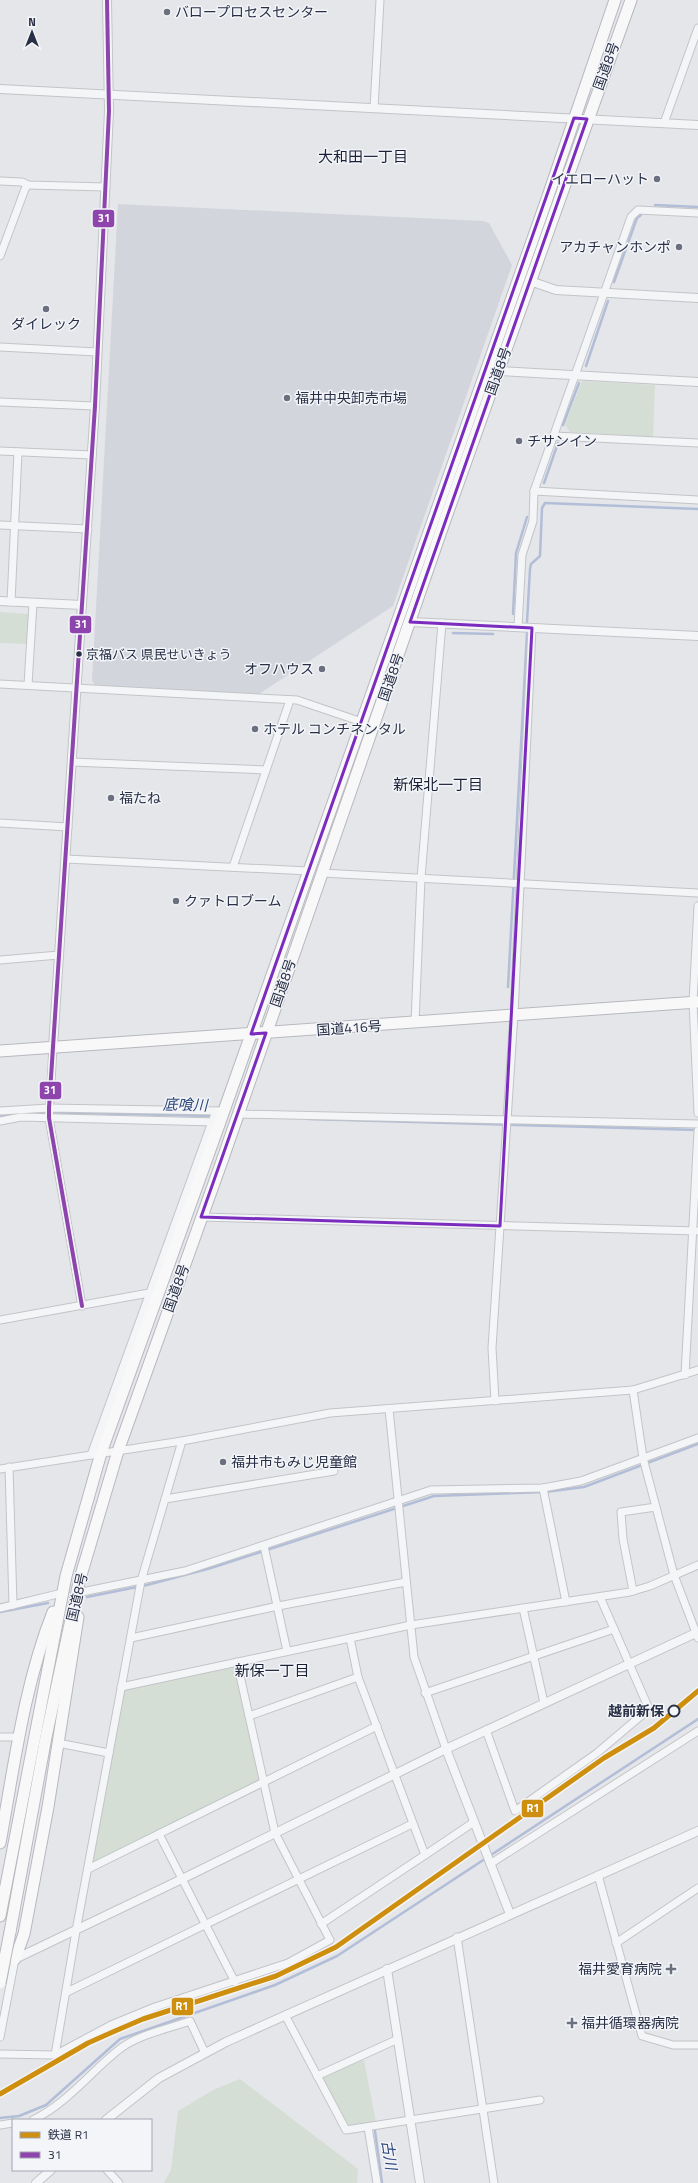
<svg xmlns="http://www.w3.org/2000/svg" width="698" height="2183" font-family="'Titillium Web','Noto Sans JP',sans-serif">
<rect width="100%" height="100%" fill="#e5e6ea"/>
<path fill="#d3d5dd" d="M 118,204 L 483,221 L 489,223 L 512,265 L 393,606 L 259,694 L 95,685 L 92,681 Z"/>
<g fill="#d4ded5">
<path d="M 582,381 L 655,385 L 653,437 L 570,432 L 565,425 Z"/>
<path d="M 0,612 L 28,614 L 30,617 L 28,644 L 0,643 Z"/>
<path d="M 237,1662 L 264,1782 L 88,1869 L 121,1687 Z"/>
<path d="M 364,2060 L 376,2123 L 346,2130 L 319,2075 Z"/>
<path d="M 240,2079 L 358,2169 L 357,2183 L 164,2183 L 171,2170 L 178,2111 L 215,2089 Z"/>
</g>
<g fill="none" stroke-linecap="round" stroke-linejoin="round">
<g stroke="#b2bed7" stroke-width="2.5">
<path d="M 655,205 L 698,207"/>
<path d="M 614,282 L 637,218 L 641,215"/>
<path d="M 586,366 L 608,301"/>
<path d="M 563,425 L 579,383"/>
<path d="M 544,483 L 558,443"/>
<path d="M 513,614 L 516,553 L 527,517"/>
<path d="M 527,622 L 530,569 L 531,564 L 540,556 L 542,508 L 545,503 L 698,509"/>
<path d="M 453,633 L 493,634"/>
<path d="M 508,987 L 527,633"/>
<path d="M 33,1112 L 214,1116"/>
<path d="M 0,1116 L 14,1113"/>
<path d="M 309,1119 L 698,1130"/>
<path d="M 87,1597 L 147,1585 L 211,1568 L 434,1496 L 545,1492 L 584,1487 L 698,1444"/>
<path d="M 0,1612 L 48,1603"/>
<path d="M 0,2118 L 19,2116 L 46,2105 L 120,2039 L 275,1985 L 337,1956 L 698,1719"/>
<path d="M 375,2131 L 382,2183"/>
</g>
<g stroke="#c3c4c8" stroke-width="9">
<g id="minor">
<path d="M 374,108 L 380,0"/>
<path d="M 664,123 L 698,28"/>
<path d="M 0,181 L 22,182 L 28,185 L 106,187"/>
<path d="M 0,256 L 25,189 L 28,185"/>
<path d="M 0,347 L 97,352"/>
<path d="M 0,402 L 95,406"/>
<path d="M 554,436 L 698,443"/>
<path d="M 0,451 L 92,455"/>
<path d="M 534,491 L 698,500"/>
<path d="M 0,525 L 88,529"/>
<path d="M 11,602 L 18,452"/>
<path d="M 518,627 L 522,555 L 533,521 L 534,491 L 631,217 L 638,210 L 698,213"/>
<path d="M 0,684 L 297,700 L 362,722"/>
<path d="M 28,685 L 33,603"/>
<path d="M 72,762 L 266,770"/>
<path d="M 0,823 L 68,827"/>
<path d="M 66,859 L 309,871"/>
<path d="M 233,867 L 290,700"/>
<path d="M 322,873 L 698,893"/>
<path d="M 698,906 L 693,1002 L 698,1113"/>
<path d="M 0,960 L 59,955"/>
<path d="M 415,1023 L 421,878 L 442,623"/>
<path d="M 53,1047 L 49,1118 L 82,1306"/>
<path d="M 0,1111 L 49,1108 L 220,1111"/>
<path d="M 238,1114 L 698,1124"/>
<path d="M 0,1121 L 21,1117 L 216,1122"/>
<path d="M 201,1217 L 698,1231"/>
<path d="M 0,1320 L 149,1293"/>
<path d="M 685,1375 L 698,1131"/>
<path d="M 633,1390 L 643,1458 L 674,1575 L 698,1638"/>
<path d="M 495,1401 L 492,1348 L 514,1014 L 532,628"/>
<path d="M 389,1409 L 414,1657 L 446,1749"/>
<path d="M 91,1455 L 216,1111"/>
<path d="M 9,1467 L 13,1605"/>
<path d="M 0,1469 L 182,1441 L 330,1413 L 633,1390 L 698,1370"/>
<path d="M 543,1488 L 566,1602"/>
<path d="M 165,1499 L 334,1471"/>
<path d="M 264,1546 L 287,1651"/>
<path d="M 633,1591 L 623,1539 L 621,1512 L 656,1507"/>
<path d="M 77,1593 L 185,1571 L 431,1490 L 543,1488 L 581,1481 L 698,1438"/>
<path d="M 0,1608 L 62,1593"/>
<path d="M 523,1608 L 544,1703"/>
<path d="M 131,1638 L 278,1606 L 406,1582"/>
<path d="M 121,1687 L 411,1625 L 630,1592 L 650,1586 L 698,1565"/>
<path d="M 425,1693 L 614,1629"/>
<path d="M 249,1716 L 358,1677"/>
<path d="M 486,1730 L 515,1811 L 597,1753 L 649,1709 L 600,1597"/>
<path d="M 0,1737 L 20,1737"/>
<path d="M 58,1743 L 109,1753"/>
<path d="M 159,1834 L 235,1982"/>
<path d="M 425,1855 L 474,1822"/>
<path d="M 490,1864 L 698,1731"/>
<path d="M 88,1869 L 377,1726"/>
<path d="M 598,1875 L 642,2036 L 673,2045 L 698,2045"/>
<path d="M 321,1924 L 425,1855 L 358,1677 L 350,1638"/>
<path d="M 457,1937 L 494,2183"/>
<path d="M 616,1943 L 698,1888"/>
<path d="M 67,1992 L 412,1824"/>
<path d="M 285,2015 L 346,2130 L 540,2100"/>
<path d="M 0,2037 L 15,1959"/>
<path d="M 0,2054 L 55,2055 L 111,2025 L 155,2007 L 288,1963 L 330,1940 L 275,1833 L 237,1662"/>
<path d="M 55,2055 L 76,1931 L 141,1581 L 182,1441"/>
<path d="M 317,2076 L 398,2039"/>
<path d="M 33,2120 C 68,2103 91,2071 121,2048 C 140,2034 168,2029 190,2021 L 205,2053"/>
<path d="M 0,2125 L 13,2123"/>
<path d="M 368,2127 L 377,2183"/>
<path d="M 107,2170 L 119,2183"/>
</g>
</g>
<g stroke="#c3c4c8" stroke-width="10">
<g id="tertiary">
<path d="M 0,89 L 698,125"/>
<path d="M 530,281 L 556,290 L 698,298"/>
<path d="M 499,371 L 698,382"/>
<path d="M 0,601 L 82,605"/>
<path d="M 410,622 L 698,636"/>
<path d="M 53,1047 L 95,406 L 109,111 L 107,0"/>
<path d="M 446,1749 L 510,1914"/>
<path d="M 13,1960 L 182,1879 L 446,1749 L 698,1632"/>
<path d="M 387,1969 L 420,2183"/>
<path d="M 106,2120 L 159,2078 L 226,2042 L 698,1831"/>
<path d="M 36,2183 L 51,2170"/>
</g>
</g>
<g stroke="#b7b9bf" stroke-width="13">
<g id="trunk">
<path d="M 0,1051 L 698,1002"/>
<path d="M 0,1843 C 14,1767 24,1685 53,1612"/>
<path d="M 0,1916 L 66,1576 L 101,1453 L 220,1122 L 547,199 L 615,0"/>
<path d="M 10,1932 L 46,1737 L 79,1582 L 118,1451 L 222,1161 L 445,520 L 631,0"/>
<path d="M 15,1959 L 24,1934 L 48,1807 L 78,1617"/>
</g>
</g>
<use href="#minor" stroke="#f4f5f7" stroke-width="7"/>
<use href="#tertiary" stroke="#f4f5f7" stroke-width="8"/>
<use href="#trunk" stroke="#f8f8f8" stroke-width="11"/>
<g stroke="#b7b9bf" stroke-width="13" stroke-linecap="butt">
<path id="trunk-bridge" d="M 0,1983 L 10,1932"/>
</g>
<use href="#trunk-bridge" stroke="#f8f8f8" stroke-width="11"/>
<g stroke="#f3f5f9" stroke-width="7">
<path id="bus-1" d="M 82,1306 L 49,1118 L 49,1108 L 95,406 L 109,111 L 107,0"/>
</g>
<use href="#bus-1" stroke="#8e44ad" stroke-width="4"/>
<g stroke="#f3f5f9" stroke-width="8">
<path id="rail-1" d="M 0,2094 L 88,2043 L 115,2031 L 143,2019 L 276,1976 L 336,1947 L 604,1758 L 654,1728 L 698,1691"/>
</g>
<use href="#rail-1" stroke="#ce8e0e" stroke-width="5"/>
</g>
<path fill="none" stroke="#7b2cbf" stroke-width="3" stroke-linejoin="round" d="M 574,118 L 587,119 L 410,622 L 532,628 L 500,1226 L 201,1217 L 266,1033 L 251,1034 Z"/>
<g fill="#6b707f" stroke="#f3f5f9" stroke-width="1.5">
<circle cx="167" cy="12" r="4"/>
<circle cx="657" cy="179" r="4"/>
<circle cx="679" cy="247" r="4"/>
<circle cx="46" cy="309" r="4"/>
<circle cx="287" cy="398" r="4"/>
<circle cx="519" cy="441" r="4"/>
<circle cx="322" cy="669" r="4"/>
<circle cx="255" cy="729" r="4"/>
<circle cx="111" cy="798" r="4"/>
<circle cx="176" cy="901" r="4"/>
<circle cx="223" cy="1462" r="4"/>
<path d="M669 1963h4v4h4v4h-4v4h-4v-4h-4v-4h4z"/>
<path d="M570 2017h4v4h4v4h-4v4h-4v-4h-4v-4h4z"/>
</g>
<circle fill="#293046" stroke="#f3f5f9" stroke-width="1.5" cx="79" cy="654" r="3.5"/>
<circle fill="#f3f5f9" stroke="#293046" stroke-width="2" cx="674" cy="1711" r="5.5"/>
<g text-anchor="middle" stroke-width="3" stroke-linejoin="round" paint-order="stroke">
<g font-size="13" fill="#293046" stroke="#f3f5f9" text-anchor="start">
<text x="86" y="659">京福バス 県民せいきょう</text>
</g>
<g font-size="14" fill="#293046" stroke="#f3f5f9" text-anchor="start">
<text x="175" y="17">バロープロセスセンター</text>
<text x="649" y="184" text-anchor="end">イエローハット</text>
<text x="671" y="252" text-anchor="end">アカチャンホンポ</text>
<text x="46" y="329" text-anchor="middle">ダイレック</text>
<text x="295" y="403">福井中央卸売市場</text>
<text x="527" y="446">チサンイン</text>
<text x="314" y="674" text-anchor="end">オフハウス</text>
<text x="263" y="734">ホテル コンチネンタル</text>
<text x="119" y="803">福たね</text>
<text x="184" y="906">クァトロブーム</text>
<text x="231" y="1467">福井市もみじ児童館</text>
<text x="662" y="1974" text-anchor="end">福井愛育病院</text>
<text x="581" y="2028">福井循環器病院</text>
</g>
<g font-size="14" fill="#293046" stroke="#f3f5f9">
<text transform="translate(606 66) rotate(-70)" y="5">国道8号</text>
<text transform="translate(498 371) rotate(-70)" y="5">国道8号</text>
<text transform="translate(391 677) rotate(-71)" y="5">国道8号</text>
<text transform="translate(283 983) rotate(-71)" y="5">国道8号</text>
<text transform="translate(349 1028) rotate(-4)" y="5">国道416号</text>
<text transform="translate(176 1288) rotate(-70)" y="5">国道8号</text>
<text transform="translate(77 1597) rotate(-77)" y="5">国道8号</text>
</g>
<g font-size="14" font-weight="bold" fill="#293046" stroke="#f3f5f9" text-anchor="end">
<text x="664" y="1716">越前新保</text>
</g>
<g font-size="15" fill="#1b2137" stroke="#f3f5f9">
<text x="363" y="162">大和田一丁目</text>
<text x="438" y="790">新保北一丁目</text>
<text x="272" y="1676">新保一丁目</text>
</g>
<g font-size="15" font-style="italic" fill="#2f487e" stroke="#f3f5f9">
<text transform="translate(185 1105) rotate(1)" y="5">底喰川</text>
<text transform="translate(389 2155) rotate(81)" y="5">古川</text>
</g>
</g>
<g stroke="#f3f5f9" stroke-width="1.5">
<rect x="92" y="209" width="23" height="19" rx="4" fill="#8e44ad"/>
<rect x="69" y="615" width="23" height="19" rx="4" fill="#8e44ad"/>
<rect x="39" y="1081" width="23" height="19" rx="4" fill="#8e44ad"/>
<rect x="521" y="1799" width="23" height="19" rx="4" fill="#ce8e0e"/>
<rect x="171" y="1997" width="23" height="19" rx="4" fill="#ce8e0e"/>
</g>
<g font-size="11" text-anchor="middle" font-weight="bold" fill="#fff">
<text x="104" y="222">31</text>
<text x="81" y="628">31</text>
<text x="50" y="1094">31</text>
<text x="533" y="1812">R1</text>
<text x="182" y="2010">R1</text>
</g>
<rect x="12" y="2119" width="140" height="52" fill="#f3f5f9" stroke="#a2a6b1"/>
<rect x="20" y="2132" width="20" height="6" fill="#ce8e0e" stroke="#a2a6b1"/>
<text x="48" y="2139" font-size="12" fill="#293046">鉄道 R1</text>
<rect x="20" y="2152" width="20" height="6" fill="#8e44ad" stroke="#a2a6b1"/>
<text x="48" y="2159" font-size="12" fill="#293046">31</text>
<g transform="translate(32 32)" stroke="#f3f5f9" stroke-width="3" paint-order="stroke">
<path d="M0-3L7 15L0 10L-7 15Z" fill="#293046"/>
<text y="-6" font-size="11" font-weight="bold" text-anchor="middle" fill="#293046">N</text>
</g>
</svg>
